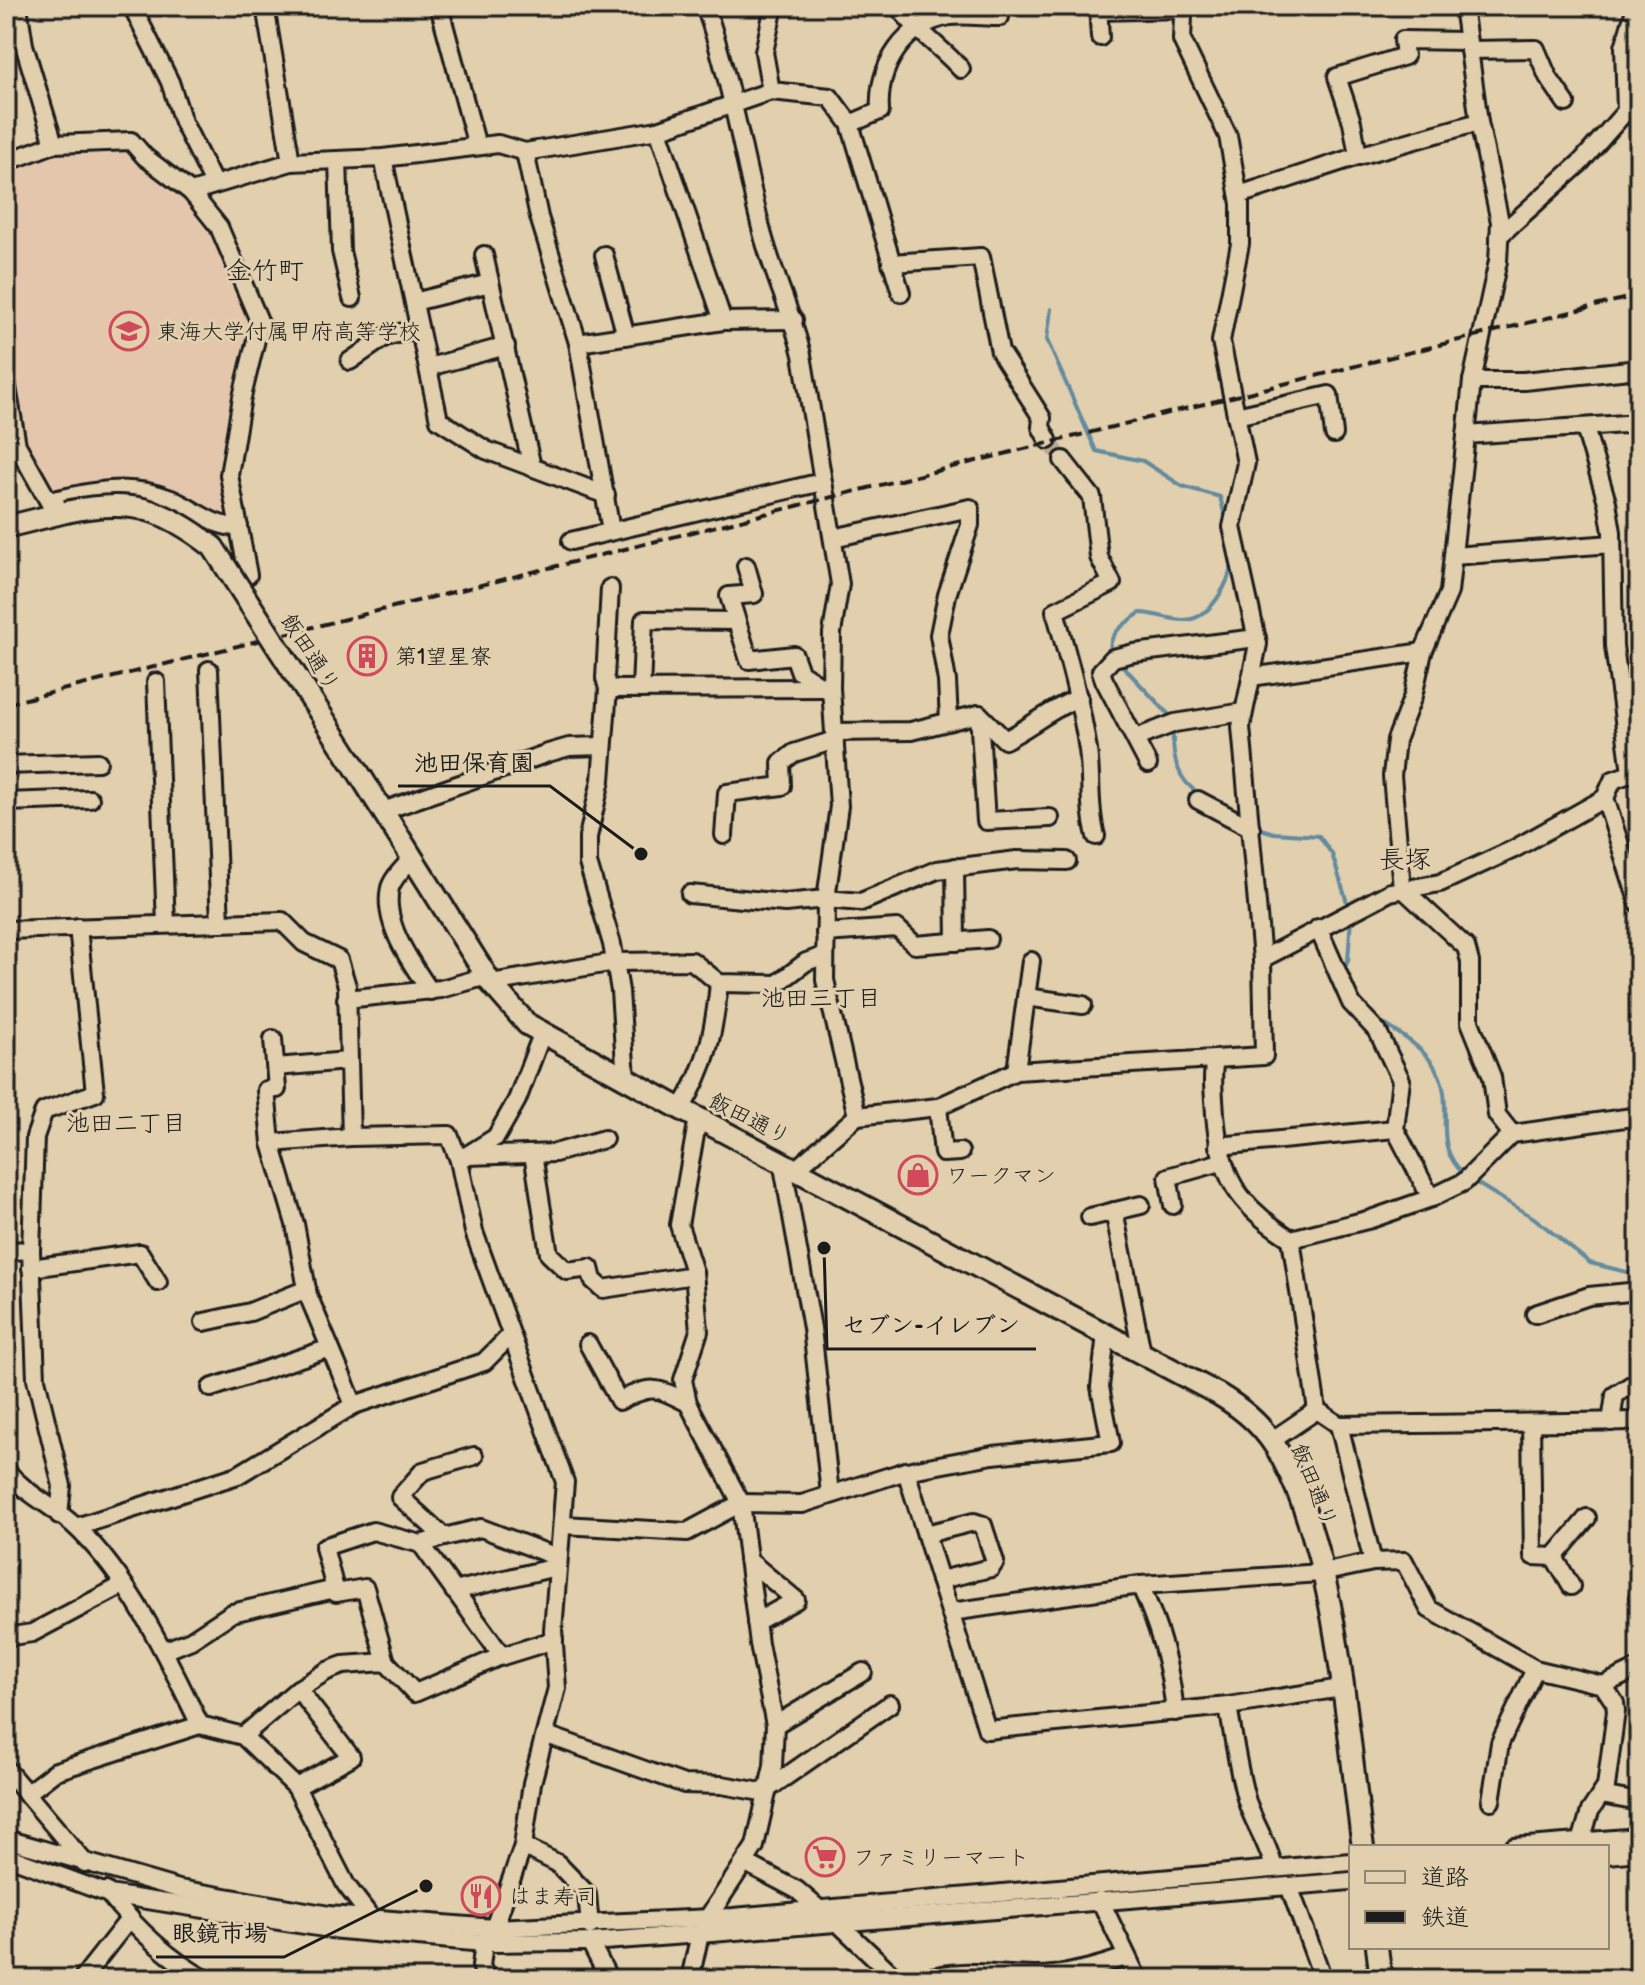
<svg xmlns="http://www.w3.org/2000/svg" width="1645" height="1985" font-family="'Balsamiq Sans','Klee One',sans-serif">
<rect width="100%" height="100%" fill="#e1cfad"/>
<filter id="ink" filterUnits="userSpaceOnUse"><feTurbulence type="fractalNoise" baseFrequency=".0125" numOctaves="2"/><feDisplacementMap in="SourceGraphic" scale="16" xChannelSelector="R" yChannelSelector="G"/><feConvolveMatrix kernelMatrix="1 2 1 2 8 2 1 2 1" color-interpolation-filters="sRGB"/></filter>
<g filter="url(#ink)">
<path fill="#e4c6ad" d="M 104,144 L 134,149 L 178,187 L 213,228 L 252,320 L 252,342 L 233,416 L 233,519 L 221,521 L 106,482 L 105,478 L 50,491 L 19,432 L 6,346 L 6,167 L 36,155 Z"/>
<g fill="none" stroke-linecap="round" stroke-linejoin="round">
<g stroke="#648b9f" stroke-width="4">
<path d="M 1051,309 L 1047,340 L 1096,451 L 1143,461 L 1182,486 L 1220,497 L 1226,520"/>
<path d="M 1112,655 C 1104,635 1126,623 1140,613 C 1155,613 1169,620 1184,620 C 1210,620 1230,583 1232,561"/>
<path d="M 1118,661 L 1172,718"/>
<path d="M 1173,730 C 1172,757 1177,781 1201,795"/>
<path d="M 1257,828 L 1274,833 L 1319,836 L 1332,854 L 1349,909"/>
<path d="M 1343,970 L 1348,961 L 1351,917"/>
<path d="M 1376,1019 C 1399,1034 1424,1046 1437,1071 C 1457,1108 1428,1143 1466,1176"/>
<path d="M 1473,1181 L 1534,1218 L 1590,1263 L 1639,1275"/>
</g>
<path stroke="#baab90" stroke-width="16" stroke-dasharray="16 8" stroke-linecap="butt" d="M 1048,440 L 1063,460"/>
<g stroke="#1c1c1c" stroke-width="22">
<g id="minor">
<path d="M 18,6 L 24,45 L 54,144"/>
<path d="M 132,6 L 170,82 L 183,122 L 214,184"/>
<path d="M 265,6 L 291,162"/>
<path d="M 439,6 L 477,146"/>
<path d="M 705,6 C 731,79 743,157 762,232 C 773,274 792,313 802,355 L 840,584 L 832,633 L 831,688 L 839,806 L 826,899 L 825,980 L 857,1116 L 796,1169"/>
<path d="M 898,6 C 916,31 940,46 961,69"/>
<path d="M 1098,6 L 1100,37"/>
<path d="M 1463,6 L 1479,122 L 1500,222 L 1498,261 L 1472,381 L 1449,592 L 1423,652 L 1413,696 L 1396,740 L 1392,776 L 1402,888 L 1466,947 L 1470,962 L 1470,1022 L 1492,1077 L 1497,1115 L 1512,1134"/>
<path d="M 1098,11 L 1186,9"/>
<path d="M 1469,50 L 1536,49 L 1548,77 L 1566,103"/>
<path d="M 771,91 L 764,52 L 774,6"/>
<path d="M 850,124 L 880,111 C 877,66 904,24 950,16 C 966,14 984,17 1000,17"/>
<path d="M 658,130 L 723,321"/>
<path d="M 525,152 L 539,217 L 578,343 L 611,531"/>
<path d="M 1358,156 L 1352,122 L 1337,77 L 1405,56 L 1403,40 L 1467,41"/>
<path d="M 383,158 L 439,420 L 486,450 L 606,495"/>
<path d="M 338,160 L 341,251 L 352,298"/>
<path d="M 6,162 L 54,144 L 131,141 L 145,157 L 191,192 L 219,227 L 260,323 L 242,397 L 229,475 L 248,575"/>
<path d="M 191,192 L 291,162 L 383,158 L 498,144 L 525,152 L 658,130 L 771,91 L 830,97 L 850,124 L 901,293"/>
<path d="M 1239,195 L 1358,156 L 1479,122"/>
<path d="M 1499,236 L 1581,162 L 1626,111 L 1624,47 L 1636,6"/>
<path d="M 484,255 L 532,467"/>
<path d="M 604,255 L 626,336"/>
<path d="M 891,263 L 981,257 L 1000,352 L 1042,418 L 1041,427 L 1048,440"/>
<path d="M 414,302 L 490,283"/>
<path d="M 578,343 L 723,321 L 794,320"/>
<path d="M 350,361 L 385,337 L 419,328"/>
<path d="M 429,367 L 506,346"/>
<path d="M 6,381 L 17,445 L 53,509"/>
<path d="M 1472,381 L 1524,381 L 1639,369"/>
<path d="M 1236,416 L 1329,395 L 1334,434"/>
<path d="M 1585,428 L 1607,502 L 1612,532 L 1614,646 L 1631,772"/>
<path d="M 1466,435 L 1639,423"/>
<path d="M 1063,460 L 1092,497 L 1099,557 L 1112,583 L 1055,611 C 1068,657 1081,703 1088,750 C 1092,779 1088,807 1096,836"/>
<path d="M 49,501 C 91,491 129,482 171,499 C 197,510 211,527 239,527"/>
<path d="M 833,538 L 970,508 L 970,525 L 947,595 L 939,635 L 947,681 L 949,721"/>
<path d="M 571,541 L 822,482"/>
<path d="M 1453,556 L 1612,544"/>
<path d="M 746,566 L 754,594 L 729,596 L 749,660 L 794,655 L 800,672 L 826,689"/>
<path d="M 209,670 L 220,923"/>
<path d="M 1251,677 L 1423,652"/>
<path d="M 156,682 L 166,924"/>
<path d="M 608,689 L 605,678 L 610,588"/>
<path d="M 641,689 L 644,620 L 737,621"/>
<path d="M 979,714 L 986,821 L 1050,818"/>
<path d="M 835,732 L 911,731 L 979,714 L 1005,740 C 1029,728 1057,705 1079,698"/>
<path d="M 1136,738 L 1175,723 L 1243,712"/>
<path d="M 1148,764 L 1104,680 L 1101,671 L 1113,658 L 1134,653 L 1257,638"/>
<path d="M 6,765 L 98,762"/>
<path d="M 1638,771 L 1613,780 L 1605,798 L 1639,904"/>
<path d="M 1198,800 L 1251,828"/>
<path d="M 6,802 L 90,799"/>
<path d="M 383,811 L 548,753 L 569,747 L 602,746"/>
<path d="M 724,835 L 727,793 L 782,786 L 781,763 L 794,753 L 835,740"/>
<path d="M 412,858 C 405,867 393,877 390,888 C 382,924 412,964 430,991"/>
<path d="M 955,867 L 956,942"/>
<path d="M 690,894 L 785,903 L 826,899 L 861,902 L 937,870 L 1017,860 L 1067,861"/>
<path d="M 1318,928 L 1351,1003 L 1378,1032 L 1401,1080 L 1395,1129 L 1431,1198"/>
<path d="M 6,930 L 282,921 L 304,943 L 339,960 L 347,986 L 351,1137 L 449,1135 L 459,1160"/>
<path d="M 825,933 L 897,928 L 915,945 L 988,939"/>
<path d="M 1262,959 L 1390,892 L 1440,883 L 1514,849 L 1605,798"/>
<path d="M 491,983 L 615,962 L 692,961 L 719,983 L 777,984 L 806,962 L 823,956"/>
<path d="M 1026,997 L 1083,1005"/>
<path d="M 346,999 L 441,989 L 487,976"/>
<path d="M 1215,1059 C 1211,1077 1214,1095 1215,1114 C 1220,1177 1237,1205 1291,1239 L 1371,1219 L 1431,1198 L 1464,1182 L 1512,1134 L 1639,1116"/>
<path d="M 276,1067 L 348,1061"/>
<path d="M 1016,1071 L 1031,961"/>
<path d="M 626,1079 L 620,991 L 612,944 L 588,863 L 588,837 L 601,780 L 608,689 L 831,688"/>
<path d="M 938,1107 L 943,1153 L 960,1152"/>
<path d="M 681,1109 C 707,1066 714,1033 719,983"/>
<path d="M 857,1116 L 938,1107 L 1016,1071 L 1264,1056 L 1262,959 L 1241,727 L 1258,644 L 1232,527 L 1246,463 L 1221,341 L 1240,244 L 1240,204 L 1228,136 L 1182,40 L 1183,15 L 1187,6"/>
<path d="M 698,1118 L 679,1225 L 694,1272 L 699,1331 L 683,1380 L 688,1403 L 741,1503 L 759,1644 L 775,1725 L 773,1766 L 755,1846 L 707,1919"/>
<path d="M 351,1137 L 271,1143 L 295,1224 L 308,1295 L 354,1405"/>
<path d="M 271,1143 L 266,1090 L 277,1089 L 273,1039"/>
<path d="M 1218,1146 L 1395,1129"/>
<path d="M 533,1154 L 549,1254 L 567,1271 L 590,1268 L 593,1280 L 603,1289 L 694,1275"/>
<path d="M 468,1156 L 555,1153 L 604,1139"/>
<path d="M 782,1161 L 812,1328 L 830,1494"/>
<path d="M 1173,1205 L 1168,1177 L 1221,1162"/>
<path d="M 1114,1211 L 1142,1353"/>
<path d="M 1090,1217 L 1141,1205"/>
<path d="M 1291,1239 L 1317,1410 L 1339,1425 L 1639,1421"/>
<path d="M 6,1250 L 31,1251"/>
<path d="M 31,1268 L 140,1253 L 158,1282"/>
<path d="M 1535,1314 L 1589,1296 L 1639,1291"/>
<path d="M 204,1322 L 250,1312 L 307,1289"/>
<path d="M 588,1344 L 619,1401 C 652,1385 655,1386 688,1403"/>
<path d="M 211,1388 L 330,1348"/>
<path d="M 1611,1422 L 1615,1395 L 1639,1380"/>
<path d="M 1531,1423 L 1533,1556 L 1554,1557 L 1571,1586"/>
<path d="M 1339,1425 L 1373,1562 L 1404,1561 L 1429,1609 L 1535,1669 L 1603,1685 L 1615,1703 L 1616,1711 L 1606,1787 L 1590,1811 L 1581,1842"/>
<path d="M 1271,1441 L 1317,1410"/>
<path d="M 6,1470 C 26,1495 54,1506 77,1528 C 132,1581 167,1657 200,1725 L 243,1736 L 296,1787 L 346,1885 L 372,1919"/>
<path d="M 906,1471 L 987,1730 L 1228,1706 L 1341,1688"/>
<path d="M 59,1515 L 62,1486 L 36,1379 L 31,1251 L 35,1137 L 44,1111 L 95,1093 L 78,927"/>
<path d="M 563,1525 L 687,1532 L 741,1503 L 802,1504 L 906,1471 L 993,1455 L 1111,1443 L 1100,1387 L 1106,1334"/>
<path d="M 76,1527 L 238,1475 L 354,1405 L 484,1362 L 510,1336"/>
<path d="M 926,1534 L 974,1522 L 983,1525 L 995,1562 L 991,1568 L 940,1580"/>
<path d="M 444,1537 L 481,1528 L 557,1557"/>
<path d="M 421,1544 L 444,1537 L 400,1497 L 423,1471 L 474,1456"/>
<path d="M 1554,1557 L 1587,1518"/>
<path d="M 748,1560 L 796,1600 L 756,1622"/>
<path d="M 1140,1585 C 1160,1628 1170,1666 1175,1712"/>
<path d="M 454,1591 L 556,1567"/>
<path d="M 1638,1598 L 1639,1598"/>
<path d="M 951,1612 L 1140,1585 L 1321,1573 L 1373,1562"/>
<path d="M 6,1637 L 32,1633 L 123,1585"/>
<path d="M 164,1651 L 191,1640 L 232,1613 L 335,1589"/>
<path d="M 386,1662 L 365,1588 L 336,1593 L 324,1547 L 373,1531 L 421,1544 L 502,1656"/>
<path d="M 1603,1685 L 1639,1668"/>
<path d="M 1228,1706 C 1234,1739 1238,1773 1248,1805 C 1256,1827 1270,1847 1274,1869"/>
<path d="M 775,1725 L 863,1672"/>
<path d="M 547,1735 L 684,1784 L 722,1785 L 767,1793"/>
<path d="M 243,1736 L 298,1689 L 327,1671 L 343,1665 L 386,1662 L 415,1693 L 499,1657 L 554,1640"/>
<path d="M 6,1769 L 85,1863"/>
<path d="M 296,1787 L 351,1757 L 298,1689"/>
<path d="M 768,1789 L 890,1704"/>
<path d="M 26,1794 L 56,1771 L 200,1725"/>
<path d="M 1601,1795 L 1639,1802"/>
<path d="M 1491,1801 L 1500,1743 L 1535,1669"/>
<path d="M 6,1839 L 179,1889 L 329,1915 L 494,1928 L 733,1917 L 1351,1862"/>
<path d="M 523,1846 L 557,1863 L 587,1894 L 590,1926"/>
<path d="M 1514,1847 L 1639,1837"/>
<path d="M 1607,1855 L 1639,1852"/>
<path d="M 6,1856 L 109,1894 L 330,1929 L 484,1943 L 590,1942 L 700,1934 L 1351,1881"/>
<path d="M 746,1863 L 797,1890 L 819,1909"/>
<path d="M 1289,1886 L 1323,1979"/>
<path d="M 106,1891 C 134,1926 166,1958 205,1979"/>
<path d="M 1100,1900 L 1138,1979"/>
<path d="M 837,1922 L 895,1977 L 902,1979"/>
<path d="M 590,1942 L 609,1979"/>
<path d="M 82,1979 L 130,1918"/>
<path d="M 487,1979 L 481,1966 L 484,1943 L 494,1928 L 523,1846 L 532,1783 L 557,1688 L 553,1630 L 565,1482 L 474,1232 L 459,1160 L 496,1137 L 517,1100 L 542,1034"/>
<path d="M 690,1979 L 700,1934"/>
<path d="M 925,1979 C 967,1965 1011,1980 1054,1975 C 1079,1972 1103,1965 1126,1957"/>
</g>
</g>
<g stroke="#1c1c1c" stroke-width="26">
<g id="major">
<path d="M 6,527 L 66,512"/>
<path d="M 362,778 L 491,983 L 527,1024 L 681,1109 L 1218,1394 C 1245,1410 1267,1429 1282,1458 C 1339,1564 1346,1728 1363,1847"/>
<path d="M 1377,1947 L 1381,1979"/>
</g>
</g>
<use href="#minor" stroke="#e1cfad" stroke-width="16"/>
<use href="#major" stroke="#e1cfad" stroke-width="20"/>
<path stroke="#1c1c1c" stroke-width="4" stroke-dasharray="12 6" stroke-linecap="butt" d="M 6,704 L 1639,295"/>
<g stroke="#1c1c1c" stroke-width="26" stroke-linecap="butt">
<path id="major-bridge" d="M 66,512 C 130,498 162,507 213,547 L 362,778"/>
</g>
<use href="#major-bridge" stroke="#e1cfad" stroke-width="20"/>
</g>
</g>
<defs>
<g id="school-ring" transform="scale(2)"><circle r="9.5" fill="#e1cfad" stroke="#d1495b" stroke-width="1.5"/><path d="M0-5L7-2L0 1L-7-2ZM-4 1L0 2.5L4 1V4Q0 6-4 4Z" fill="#d1495b"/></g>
<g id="building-ring" transform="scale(2)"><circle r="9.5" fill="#e1cfad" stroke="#d1495b" stroke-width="1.5"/><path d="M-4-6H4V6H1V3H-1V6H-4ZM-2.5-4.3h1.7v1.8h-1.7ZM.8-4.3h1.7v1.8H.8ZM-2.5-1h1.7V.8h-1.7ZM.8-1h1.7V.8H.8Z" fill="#d1495b"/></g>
<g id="shop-ring" transform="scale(2)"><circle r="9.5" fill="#e1cfad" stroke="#d1495b" stroke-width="1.5"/><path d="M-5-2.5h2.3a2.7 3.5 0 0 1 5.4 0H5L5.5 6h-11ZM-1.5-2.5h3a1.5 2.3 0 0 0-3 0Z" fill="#d1495b"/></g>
<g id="supermarket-ring" transform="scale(2)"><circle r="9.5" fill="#e1cfad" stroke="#d1495b" stroke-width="1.5"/><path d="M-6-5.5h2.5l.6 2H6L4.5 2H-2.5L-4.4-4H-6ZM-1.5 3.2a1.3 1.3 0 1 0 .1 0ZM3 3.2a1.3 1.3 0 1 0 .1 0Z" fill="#d1495b"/></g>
<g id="restaurant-ring" transform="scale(2)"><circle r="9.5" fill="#e1cfad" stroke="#d1495b" stroke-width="1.5"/><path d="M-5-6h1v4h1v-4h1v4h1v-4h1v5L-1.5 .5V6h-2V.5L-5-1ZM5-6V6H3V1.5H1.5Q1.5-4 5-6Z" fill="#d1495b"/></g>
</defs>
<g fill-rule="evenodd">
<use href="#school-ring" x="129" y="331"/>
<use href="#building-ring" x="367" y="656"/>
<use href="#shop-ring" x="918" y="1175"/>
<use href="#supermarket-ring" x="825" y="1857"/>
<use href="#restaurant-ring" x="481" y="1896"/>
</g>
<g text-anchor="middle" stroke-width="6" stroke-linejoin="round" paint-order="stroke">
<g font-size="22" fill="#1c1c1c" stroke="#e1cfad" text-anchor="start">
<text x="157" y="339">東海大学付属甲府高等学校</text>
<text x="395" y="664">第1望星寮</text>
<text x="946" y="1183">ワークマン</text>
<text x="853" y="1865">ファミリーマート</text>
<text x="509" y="1904">はま寿司</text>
</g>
<g font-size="22" fill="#1c1c1c" stroke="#e1cfad">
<text transform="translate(311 652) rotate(57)" y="8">飯田通り</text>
<text transform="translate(750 1118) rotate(27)" y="8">飯田通り</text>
<text transform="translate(1315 1485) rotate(68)" y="8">飯田通り</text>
</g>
<g font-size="24" fill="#1c1c1c" stroke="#e1cfad">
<text x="821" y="1006">池田三丁目</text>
<text x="126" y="1131">池田二丁目</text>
</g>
<g font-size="26" fill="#1c1c1c" stroke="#e1cfad">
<text x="265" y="279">金竹町</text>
<text x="1405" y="868">長塚</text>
</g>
</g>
<path fill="none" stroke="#1c1c1c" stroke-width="3" d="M641 854L550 786H398M824 1248L827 1349H1036M426 1886L284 1957H156"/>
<g fill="#1c1c1c" stroke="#e1cfad" stroke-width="3">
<circle cx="641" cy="854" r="8"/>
<circle cx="824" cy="1248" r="8"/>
<circle cx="426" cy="1886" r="8"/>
</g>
<g font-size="24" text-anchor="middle" font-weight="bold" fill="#1c1c1c" stroke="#e1cfad" stroke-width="6" stroke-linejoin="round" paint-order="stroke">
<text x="474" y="771">池田保育園</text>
<text x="931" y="1333">セブン-イレブン</text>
<text x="220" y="1941">眼鏡市場</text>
</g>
<rect width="1645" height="1985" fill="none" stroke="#e1cfad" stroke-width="32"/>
<rect x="16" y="16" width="1613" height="1953" fill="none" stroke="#1c1c1c" stroke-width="3" filter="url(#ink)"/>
<rect x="1349" y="1845" width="260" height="104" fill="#e1cfad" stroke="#928773" stroke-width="2"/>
<rect x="1365" y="1871" width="40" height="12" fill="#e1cfad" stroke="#928773" stroke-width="2"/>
<text x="1421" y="1885" font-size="24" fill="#1c1c1c">道路</text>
<rect x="1365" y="1911" width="40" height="12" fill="#1c1c1c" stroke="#928773" stroke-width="2"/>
<text x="1421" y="1925" font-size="24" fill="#1c1c1c">鉄道</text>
</svg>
